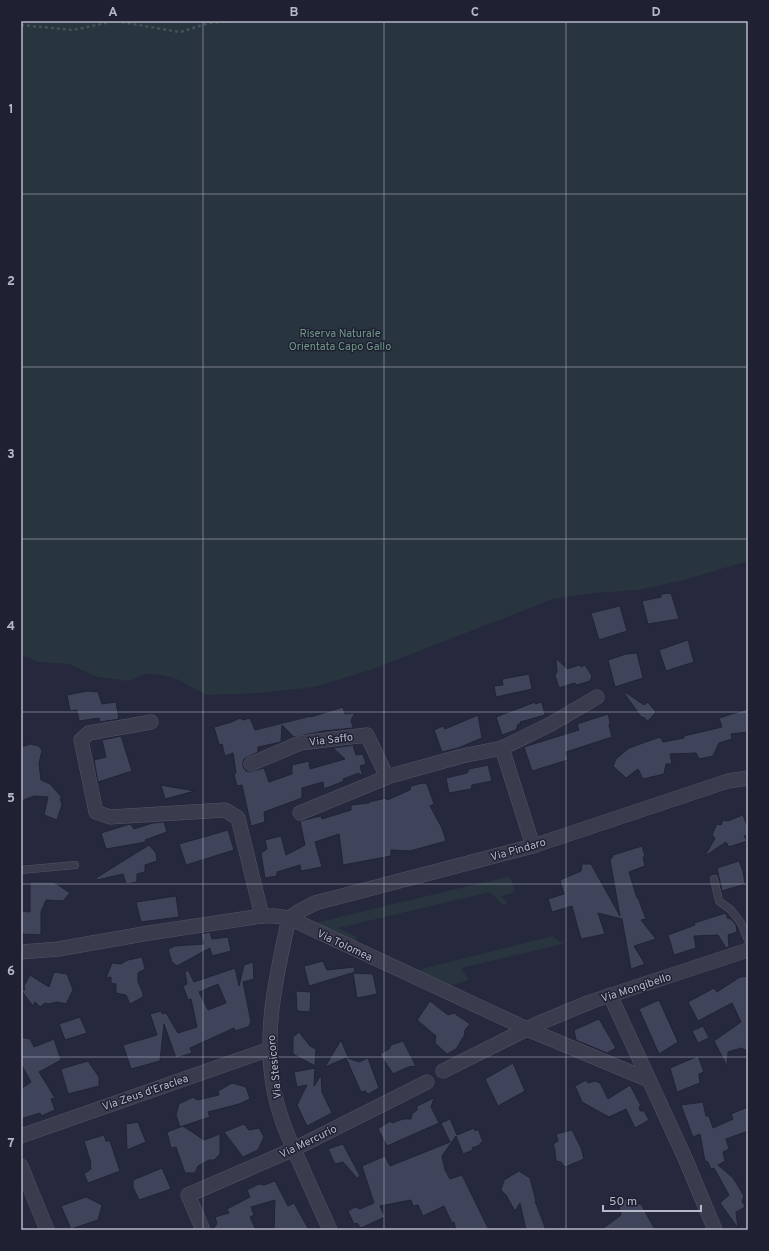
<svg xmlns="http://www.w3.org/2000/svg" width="769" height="1251" font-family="Overpass,sans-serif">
<rect width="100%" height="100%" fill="#26293d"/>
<g fill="#28353e">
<path d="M 21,21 L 748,21 L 748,561 L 680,581 L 638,590 L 595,593 L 553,599 L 370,670 L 314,687 L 259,693 L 207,695 L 177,679 L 162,675 L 144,674 L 129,681 L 98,677 L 69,664 L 39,662 L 21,655 Z"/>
<path d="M 510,876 L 515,892 L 501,896 L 508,903 L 503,905 L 490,892 L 338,928 L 357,937 L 355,942 L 315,923 Z"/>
<path d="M 553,936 L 563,944 L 461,968 L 469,980 L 448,986 L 414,971 Z"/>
</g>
<g fill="#40445b" stroke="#212335" fill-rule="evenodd">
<path d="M 671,593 L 679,619 L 648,624 L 642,601 L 661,597 L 661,594 Z"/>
<path d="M 620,606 L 627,631 L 599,640 L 591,613 Z"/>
<path d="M 688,640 L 694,662 L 666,671 L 659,650 Z"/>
<path d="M 637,653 L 643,678 L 615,687 L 608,660 L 626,654 Z"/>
<path d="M 556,658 L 567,669 L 579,665 L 581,667 L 585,665 L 592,676 L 590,681 L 577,685 L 574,683 L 559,688 L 555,675 L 557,672 Z"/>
<path d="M 529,674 L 532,689 L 496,697 L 494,686 L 503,685 L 502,679 Z"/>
<path d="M 87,691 L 98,692 L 102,704 L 116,702 L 119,719 L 100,722 L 99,718 L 79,721 L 77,710 L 70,711 L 67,695 Z"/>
<path d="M 625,692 L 644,705 L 648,702 L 656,712 L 648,721 L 643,717 L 642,718 L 624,693 Z"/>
<path d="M 535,702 L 535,704 L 542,702 L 545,715 L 520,722 L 521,724 L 518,724 L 516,730 L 502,735 L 496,717 Z"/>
<path d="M 343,707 L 345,714 L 355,713 L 351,720 L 353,728 L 323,731 L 294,737 L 282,725 L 281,742 L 258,747 L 258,752 L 244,759 L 243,763 L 243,767 L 246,771 L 250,772 L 264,768 L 269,782 L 292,774 L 292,765 L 309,761 L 310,769 L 345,759 L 333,748 L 353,745 L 356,755 L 363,754 L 366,764 L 360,766 L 363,777 L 359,773 L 343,779 L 344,781 L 324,789 L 323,782 L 302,788 L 302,798 L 264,812 L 265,822 L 251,826 L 242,785 L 237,786 L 234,774 L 236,773 L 233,753 L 225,756 L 222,744 L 219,745 L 214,727 L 232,722 L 240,718 L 243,720 L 250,718 L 255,730 L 311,716 L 311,717 Z"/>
<path d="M 748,709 L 748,732 L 731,734 L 732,739 L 719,743 L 713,756 L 699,759 L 696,753 L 670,754 L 672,764 L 666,764 L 664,774 L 643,779 L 638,769 L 626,778 L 613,766 L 616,759 L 629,748 L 660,737 L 663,742 L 684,738 L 684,736 L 722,727 L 719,718 Z"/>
<path d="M 608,714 L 610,722 L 609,725 L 612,737 L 566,752 L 568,760 L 532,771 L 524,747 L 579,730 L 577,724 Z"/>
<path d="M 478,715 L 482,738 L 458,748 L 442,752 L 434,730 L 443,726 L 445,729 Z"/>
<path d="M 121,736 L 132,771 L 98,782 L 94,760 L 106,757 L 102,740 Z"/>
<path d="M 30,744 L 39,746 L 42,750 L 39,764 L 41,780 L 50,784 L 63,799 L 60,798 L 62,805 L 57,820 L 44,815 L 48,797 L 34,796 L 21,801 L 21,747 Z"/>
<path d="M 488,765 L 492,781 L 472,785 L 471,789 L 449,793 L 446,778 L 467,773 L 469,769 Z"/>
<path d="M 422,783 L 427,784 L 434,804 L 430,806 L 442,828 L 446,841 L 410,851 L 391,850 L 391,856 L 343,865 L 339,834 L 315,842 L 322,867 L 301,871 L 300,865 L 277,872 L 277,876 L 265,878 L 261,853 L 267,849 L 265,840 L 281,836 L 286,855 L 305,845 L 300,821 L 321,816 L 322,819 L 351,810 L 351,805 L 369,803 L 369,802 L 386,798 L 387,800 L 410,790 L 411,786 Z"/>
<path d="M 161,785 L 172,787 L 195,791 L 165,799 Z"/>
<path d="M 743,815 L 748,828 L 748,834 L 744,836 L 747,841 L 729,847 L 726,842 L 705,856 L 715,838 L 712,835 L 717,824 L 721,825 L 723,820 L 728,821 Z"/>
<path d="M 164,822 L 167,832 L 145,840 L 146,842 L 106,849 L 101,833 L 130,824 L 134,829 L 153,823 Z"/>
<path d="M 228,830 L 234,850 L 186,865 L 179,844 Z"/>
<path d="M 149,845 L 156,853 L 157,861 L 145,865 L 145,872 L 137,874 L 137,882 L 126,884 L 123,874 L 97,880 L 96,878 Z"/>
<path d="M 642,846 L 645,856 L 643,857 L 645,866 L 629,872 L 637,898 L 638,898 L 646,919 L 641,920 L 656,939 L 634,946 L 645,964 L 631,969 L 622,919 L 598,913 L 605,934 L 581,939 L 572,906 L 552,912 L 548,899 L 564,894 L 560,880 L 581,871 L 582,864 L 591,864 L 620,916 L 610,860 L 612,858 L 613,855 Z"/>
<path d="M 739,861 L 743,871 L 745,884 L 722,891 L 717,868 Z"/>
<path d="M 30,882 L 54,882 L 70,893 L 63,901 L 46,900 L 41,912 L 41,935 L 21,934 L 21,911 L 30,912 Z"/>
<path d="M 176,896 L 179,917 L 141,922 L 136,902 Z"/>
<path d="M 726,913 L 727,918 L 731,919 L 736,925 L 737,932 L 728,935 L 729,947 L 726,948 L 718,935 L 694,936 L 696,948 L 674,955 L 668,935 L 695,925 L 694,923 Z"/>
<path d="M 210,932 L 212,939 L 228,937 L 231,951 L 212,956 L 210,948 L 177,966 L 172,962 L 168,949 L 175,946 L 204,944 L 201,934 Z"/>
<path d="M 142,957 L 145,969 L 138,973 L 138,982 L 143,993 L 143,997 L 130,1004 L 126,995 L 116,993 L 116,984 L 111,983 L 111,977 L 106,978 L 112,963 L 121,964 L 128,960 Z"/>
<path d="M 323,961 L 327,970 L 354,967 L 355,972 L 309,986 L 304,966 Z"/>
<path d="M 253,962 L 254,979 L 243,982 L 251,1022 L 248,1027 L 235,1031 L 234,1028 L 190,1048 L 192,1053 L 176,1058 L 164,1024 L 160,1061 L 131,1069 L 123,1045 L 157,1035 L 150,1014 L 161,1011 L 162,1014 L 166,1013 L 178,1033 L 197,1027 L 191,999 L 188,1000 L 183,986 L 187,984 L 185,972 L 188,970 L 194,982 L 235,968 L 239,986 L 244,965 ZM 218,984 L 226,1003 L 208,1010 L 199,992 Z"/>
<path d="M 54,972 L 67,974 L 73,990 L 66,1004 L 57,1002 L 49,1004 L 45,1003 L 40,1007 L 35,1002 L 33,1006 L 21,990 L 25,990 L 24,986 L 30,975 L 49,987 Z"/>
<path d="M 353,973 L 373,974 L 377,994 L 357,998 Z"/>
<path d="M 748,976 L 748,1051 L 741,1048 L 728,1052 L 727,1066 L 714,1041 L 741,1022 L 732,1003 L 698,1021 L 688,1002 L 714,988 L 717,992 L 740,977 Z"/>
<path d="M 296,991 L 311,992 L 310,1012 L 297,1011 Z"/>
<path d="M 659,1000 L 678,1042 L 659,1054 L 639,1009 Z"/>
<path d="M 430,1001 L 448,1015 L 454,1013 L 470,1024 L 465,1030 L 464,1036 L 456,1049 L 447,1054 L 435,1043 L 436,1036 L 417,1020 Z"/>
<path d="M 80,1017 L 87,1033 L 65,1040 L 59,1024 Z"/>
<path d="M 599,1019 L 616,1048 L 607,1053 L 576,1040 L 574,1030 Z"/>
<path d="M 703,1026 L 709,1038 L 698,1043 L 692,1031 Z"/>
<path d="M 299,1032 L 310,1046 L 316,1049 L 315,1066 L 293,1054 L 293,1037 Z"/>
<path d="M 21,1037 L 30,1039 L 34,1047 L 54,1039 L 61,1060 L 39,1072 L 55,1098 L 51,1099 L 55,1110 L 41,1116 L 40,1113 L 21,1119 L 22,1088 L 31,1082 L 21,1064 Z"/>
<path d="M 341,1040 L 348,1057 L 348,1058 L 359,1062 L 368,1058 L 379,1088 L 368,1094 L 365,1091 L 361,1092 L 346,1058 L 325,1067 Z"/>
<path d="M 403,1041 L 416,1066 L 408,1067 L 393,1074 L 380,1054 L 389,1049 L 391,1045 Z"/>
<path d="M 698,1056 L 704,1072 L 699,1074 L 700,1083 L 677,1092 L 670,1068 Z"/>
<path d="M 88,1061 L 99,1077 L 99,1086 L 68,1094 L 61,1069 Z"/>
<path d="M 513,1063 L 525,1091 L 498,1106 L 485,1079 Z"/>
<path d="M 315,1068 L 314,1086 L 321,1075 L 322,1092 L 332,1113 L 307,1126 L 297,1105 L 307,1085 L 297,1087 L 294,1072 Z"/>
<path d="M 586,1080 L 588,1083 L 595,1081 L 600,1083 L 608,1099 L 630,1085 L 641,1106 L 639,1107 L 640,1111 L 644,1111 L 649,1120 L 635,1128 L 626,1109 L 609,1117 L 582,1102 L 575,1086 Z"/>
<path d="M 232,1083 L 246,1087 L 250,1099 L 239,1104 L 208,1112 L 210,1117 L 180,1127 L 176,1115 L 179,1104 L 193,1097 L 197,1100 L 219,1095 L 218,1091 Z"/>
<path d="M 434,1098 L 431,1107 L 439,1123 L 387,1146 L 378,1129 L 390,1121 L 392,1123 L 403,1119 L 411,1119 L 412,1114 L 417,1110 L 417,1106 Z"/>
<path d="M 703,1102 L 706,1116 L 709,1116 L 713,1128 L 733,1119 L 731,1114 L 748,1107 L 748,1131 L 726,1139 L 729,1149 L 723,1152 L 725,1161 L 718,1165 L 733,1178 L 744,1196 L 742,1201 L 745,1207 L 736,1212 L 738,1228 L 720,1203 L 729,1195 L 714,1168 L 711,1169 L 708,1162 L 705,1161 L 700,1134 L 693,1137 L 681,1105 Z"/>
<path d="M 450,1119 L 457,1135 L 474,1128 L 475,1131 L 478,1129 L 483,1142 L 480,1143 L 480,1145 L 472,1148 L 473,1150 L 463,1154 L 456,1136 L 442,1156 L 445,1170 L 450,1179 L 462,1175 L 489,1230 L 456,1230 L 454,1222 L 452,1223 L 444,1206 L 423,1216 L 418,1205 L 413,1206 L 411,1200 L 380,1206 L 385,1217 L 361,1228 L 357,1223 L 354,1224 L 348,1211 L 355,1207 L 360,1209 L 374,1203 L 362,1166 L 385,1156 L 390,1166 L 450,1142 L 441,1123 Z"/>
<path d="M 138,1122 L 146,1142 L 127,1150 L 126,1124 Z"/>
<path d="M 244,1124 L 249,1130 L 259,1128 L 264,1137 L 258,1150 L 243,1157 L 224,1132 Z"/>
<path d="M 183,1126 L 204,1140 L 220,1134 L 220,1154 L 214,1160 L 209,1160 L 198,1166 L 195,1173 L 185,1173 L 176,1147 L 171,1148 L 167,1132 Z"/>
<path d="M 572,1130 L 581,1148 L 584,1159 L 565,1167 L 561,1162 L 556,1161 L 555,1153 L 555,1150 L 553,1144 L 558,1141 L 556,1134 Z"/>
<path d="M 104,1135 L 106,1141 L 110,1141 L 120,1171 L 88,1183 L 84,1174 L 91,1169 L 90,1163 L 91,1163 L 84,1141 Z"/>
<path d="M 343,1144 L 360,1176 L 357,1178 L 343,1162 L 335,1164 L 328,1149 Z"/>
<path d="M 162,1168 L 171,1189 L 139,1200 L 133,1187 L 133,1180 Z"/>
<path d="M 519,1171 L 530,1178 L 536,1201 L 535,1201 L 546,1230 L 526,1230 L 520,1203 L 515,1211 L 506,1195 L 501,1190 L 504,1180 Z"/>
<path d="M 275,1181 L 288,1206 L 294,1203 L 309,1230 L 274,1230 L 275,1200 L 251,1207 L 254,1215 L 250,1217 L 256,1230 L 212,1230 L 217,1224 L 215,1217 L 229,1213 L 227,1209 L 250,1197 L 247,1190 L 259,1184 L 264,1185 Z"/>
<path d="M 633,1196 L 635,1204 L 641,1204 L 655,1230 L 601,1230 L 621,1215 L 618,1202 Z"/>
<path d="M 86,1197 L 102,1205 L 98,1220 L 71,1229 L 61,1206 Z"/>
</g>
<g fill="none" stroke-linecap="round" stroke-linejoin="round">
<g stroke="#525465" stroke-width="8">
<g id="service">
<path d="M 21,870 L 75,865"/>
<path d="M 714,879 L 719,901 L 731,910 L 741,923 L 748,940"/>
</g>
</g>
<g stroke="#525465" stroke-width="15">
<g id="minor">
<path d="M 151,722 L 89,733 L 81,740 L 96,812 L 110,817 L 225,810 L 238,818 L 262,916"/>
<path d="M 502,748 L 533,846"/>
<path d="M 251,764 L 300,743 L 367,735 L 387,777"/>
<path d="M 300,813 L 390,776 L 462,756 L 502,748 L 551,724 L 597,697"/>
<path d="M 289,918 L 298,912 L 315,903 L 533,846 L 728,781 L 748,778"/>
<path d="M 289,918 C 276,977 262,1036 275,1095 C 280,1119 290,1142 300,1163 C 310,1186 320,1208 330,1230"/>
<path d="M 21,952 L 58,949 L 149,933 L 262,916 L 275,916 L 289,918 L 527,1029 L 649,1080"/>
<path d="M 610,995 L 685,1158 L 715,1230"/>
<path d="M 443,1071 L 537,1024 L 590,1002 L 748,950"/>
<path d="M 21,1136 L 270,1049"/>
<path d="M 21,1166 L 47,1230"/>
<path d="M 203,1230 L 188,1195 L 294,1149 L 427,1082"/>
</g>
</g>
<path stroke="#435158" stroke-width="2.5" stroke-dasharray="3 3" stroke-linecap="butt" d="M 21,25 L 73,30 L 115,21 L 180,32 L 209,23 L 231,21"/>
<use href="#service" stroke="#3a3c4e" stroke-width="7"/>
<use href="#minor" stroke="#3a3c4e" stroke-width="14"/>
</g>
<path fill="none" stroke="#b6b8c8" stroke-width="1" stroke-opacity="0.55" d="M 203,21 L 203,1230M 384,21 L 384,1230M 566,21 L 566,1230M 21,194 L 748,194M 21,367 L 748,367M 21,539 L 748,539M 21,712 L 748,712M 21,884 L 748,884M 21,1057 L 748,1057"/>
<g text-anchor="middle" stroke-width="3" stroke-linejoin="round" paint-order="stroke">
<g font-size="11" fill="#6e9884" stroke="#1f2133">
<text x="340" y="337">Riserva Naturale<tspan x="340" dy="13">Orientata Capo Gallo</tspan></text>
</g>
<g font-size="11" fill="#b6b8c8" stroke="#1f2133">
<text transform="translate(331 739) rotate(-7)" y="4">Via Saffo</text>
<text transform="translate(518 849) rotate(-16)" y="4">Via Pindaro</text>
<text transform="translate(345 945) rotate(25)" y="4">Via Tolomea</text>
<text transform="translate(636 987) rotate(-18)" y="4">Via Mongibello</text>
<text transform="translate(274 1067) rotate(-96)" y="4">Via Stesicoro</text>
<text transform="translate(145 1092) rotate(-19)" y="4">Via Zeus d'Eraclea</text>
<text transform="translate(308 1141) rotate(-26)" y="4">Via Mercurio</text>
</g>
</g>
<rect width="769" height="1251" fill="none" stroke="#1f2133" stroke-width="44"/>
<path d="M603 1205v6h98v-6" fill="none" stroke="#b6b8c8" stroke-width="2"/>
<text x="609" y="1205" font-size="12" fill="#b6b8c8" stroke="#1f2133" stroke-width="3" paint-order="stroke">50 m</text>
<rect x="22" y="22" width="725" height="1207" fill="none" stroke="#b6b8c8" stroke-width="1.5"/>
<g font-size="13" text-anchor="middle" font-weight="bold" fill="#b6b8c8">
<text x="113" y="16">A</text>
<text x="294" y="16">B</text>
<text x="475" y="16">C</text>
<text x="656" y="16">D</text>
<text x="11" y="113">1</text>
<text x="11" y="285">2</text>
<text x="11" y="458">3</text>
<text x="11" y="630">4</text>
<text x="11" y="802">5</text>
<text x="11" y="975">6</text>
<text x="11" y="1147">7</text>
</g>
</svg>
